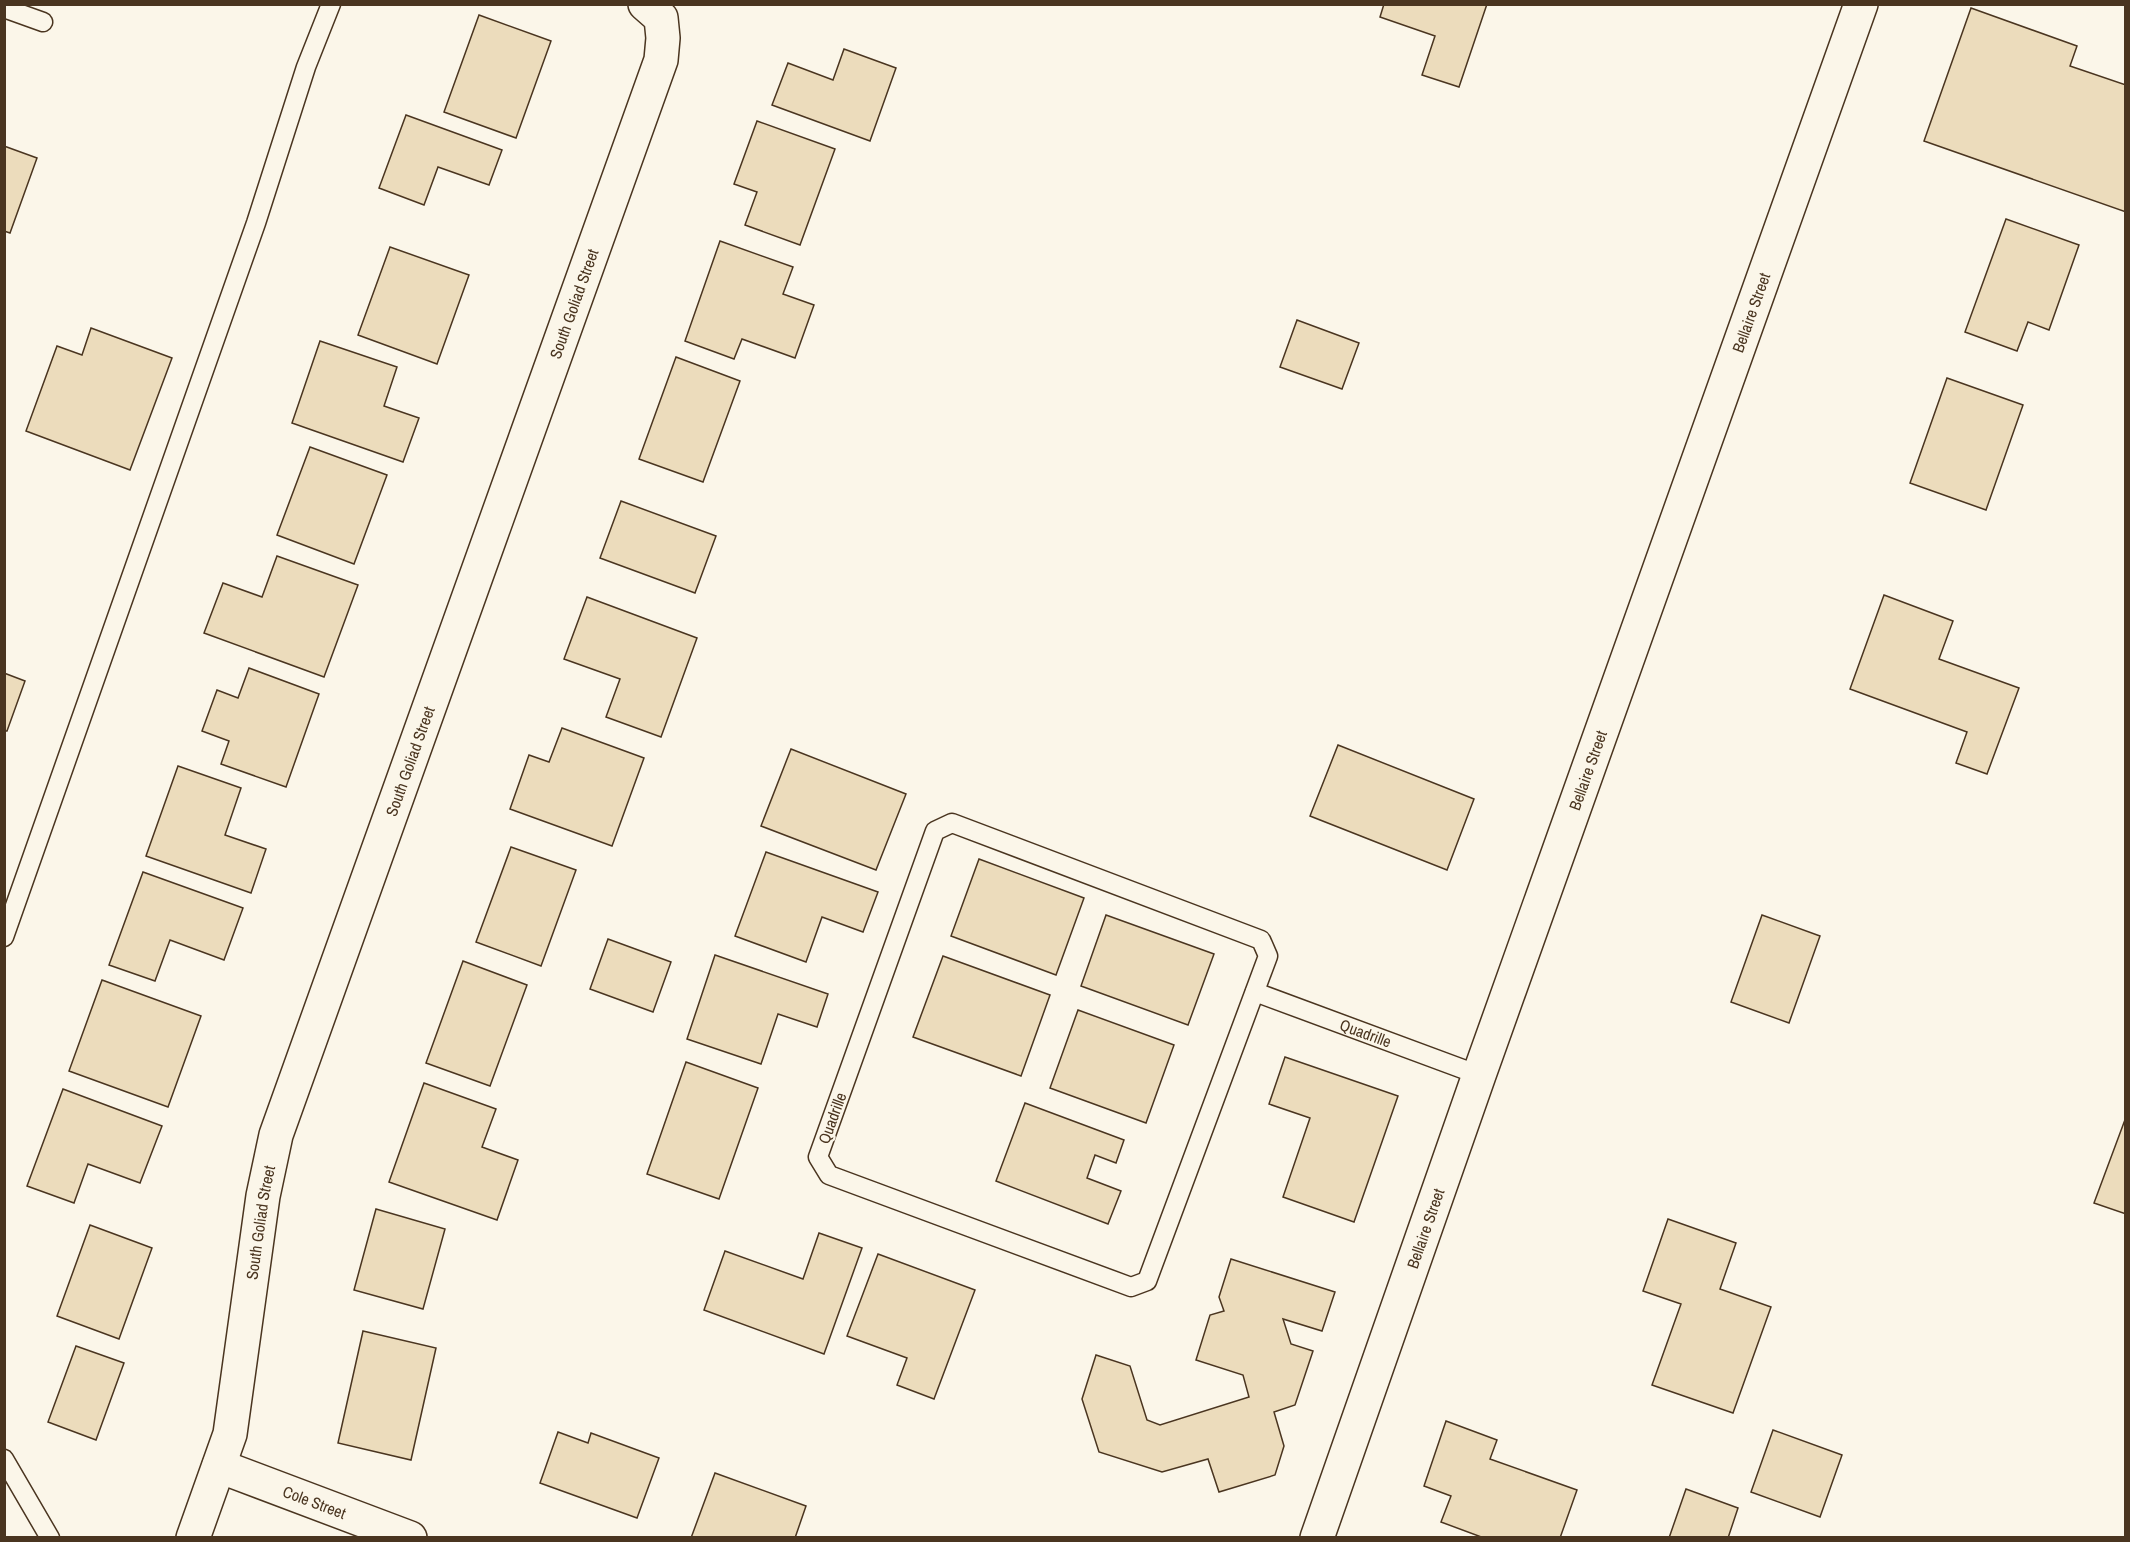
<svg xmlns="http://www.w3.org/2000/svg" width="2130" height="1542" font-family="'Archivo Narrow',sans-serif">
<rect width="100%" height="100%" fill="#fbf6e9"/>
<g fill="#ecdcbc" stroke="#4a3520" stroke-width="1.5">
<path d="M 1384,4 L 1487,4 L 1459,87 L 1422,75 L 1435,36 L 1380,17 Z"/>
<path d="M 1971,8 L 2077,46 L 2070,66 L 2126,85 L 2126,212 L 1924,141 Z"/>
<path d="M 479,15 L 551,41 L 516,138 L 444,112 Z"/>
<path d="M 844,49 L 896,68 L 870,141 L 772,105 L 788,63 L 833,80 Z"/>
<path d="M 406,115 L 502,150 L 489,185 L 438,167 L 424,205 L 379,188 Z"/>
<path d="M 757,121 L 835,149 L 800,245 L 745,225 L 757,192 L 734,184 Z"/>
<path d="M 4,146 L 37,158 L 10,233 L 4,231 Z"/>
<path d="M 2006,219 L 2079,245 L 2049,330 L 2028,322 L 2017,351 L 1965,332 Z"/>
<path d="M 720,241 L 793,267 L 783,294 L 814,305 L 795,358 L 742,339 L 734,359 L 685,341 Z"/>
<path d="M 390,247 L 469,275 L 437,364 L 358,335 Z"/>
<path d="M 1297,320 L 1359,343 L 1342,389 L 1280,367 Z"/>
<path d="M 91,328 L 172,358 L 130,470 L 26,431 L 57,346 L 82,355 Z"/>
<path d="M 320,341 L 397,367 L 384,406 L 419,418 L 403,462 L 292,423 Z"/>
<path d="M 676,357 L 740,381 L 703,482 L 639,459 Z"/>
<path d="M 1947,378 L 2023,405 L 1986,510 L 1910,483 Z"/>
<path d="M 310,447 L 387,475 L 354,564 L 277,535 Z"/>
<path d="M 621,501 L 716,536 L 695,593 L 600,558 Z"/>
<path d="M 277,556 L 358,585 L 324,677 L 204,633 L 223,583 L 262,597 Z"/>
<path d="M 1884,595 L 1953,621 L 1939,659 L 2019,688 L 1987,774 L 1956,763 L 1967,732 L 1850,689 Z"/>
<path d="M 587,597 L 697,638 L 661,737 L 606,717 L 620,679 L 564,659 Z"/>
<path d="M 249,668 L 319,694 L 286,787 L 221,764 L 229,741 L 202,731 L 217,690 L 238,698 Z"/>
<path d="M 4,673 L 25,681 L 7,731 L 4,731 Z"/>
<path d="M 562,728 L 644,758 L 612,846 L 510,809 L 529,755 L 549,762 Z"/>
<path d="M 1338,745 L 1474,799 L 1447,870 L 1310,816 Z"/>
<path d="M 791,749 L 906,794 L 876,870 L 761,826 Z"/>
<path d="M 178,766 L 241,788 L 225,835 L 266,849 L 251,893 L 146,856 Z"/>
<path d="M 511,847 L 576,870 L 541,966 L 476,942 Z"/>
<path d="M 766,852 L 878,892 L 863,932 L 822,917 L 806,962 L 735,936 Z"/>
<path d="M 979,859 L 1084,898 L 1056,975 L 951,936 Z"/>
<path d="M 143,872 L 243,908 L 224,960 L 170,940 L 155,981 L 109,965 Z"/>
<path d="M 1106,915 L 1214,954 L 1188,1025 L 1081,986 Z"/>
<path d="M 1762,915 L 1820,936 L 1789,1023 L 1731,1002 Z"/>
<path d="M 608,939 L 671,962 L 653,1012 L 590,989 Z"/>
<path d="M 715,955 L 828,994 L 817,1027 L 778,1014 L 761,1064 L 687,1039 Z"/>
<path d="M 943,956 L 1050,995 L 1021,1076 L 913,1037 Z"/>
<path d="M 463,961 L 527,985 L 490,1086 L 426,1063 Z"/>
<path d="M 102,980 L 201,1016 L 168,1107 L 69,1071 Z"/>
<path d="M 1078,1010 L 1174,1045 L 1146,1123 L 1050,1088 Z"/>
<path d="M 1285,1057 L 1398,1096 L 1354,1222 L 1283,1197 L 1310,1118 L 1269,1104 Z"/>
<path d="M 686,1062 L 758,1088 L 719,1199 L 647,1174 Z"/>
<path d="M 424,1083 L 496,1109 L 482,1147 L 518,1160 L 497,1220 L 389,1182 Z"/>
<path d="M 63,1089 L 162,1126 L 140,1183 L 88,1164 L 74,1203 L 27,1186 Z"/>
<path d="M 1025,1103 L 1124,1140 L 1116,1163 L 1095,1155 L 1087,1178 L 1121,1191 L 1108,1224 L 996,1181 Z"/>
<path d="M 2126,1117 L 2126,1214 L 2094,1203 Z"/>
<path d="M 376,1209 L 445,1229 L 423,1309 L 354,1290 Z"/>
<path d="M 1668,1219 L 1736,1243 L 1720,1289 L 1771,1307 L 1733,1413 L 1652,1385 L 1681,1304 L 1643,1291 Z"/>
<path d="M 90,1225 L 152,1248 L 119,1339 L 57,1316 Z"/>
<path d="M 819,1233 L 862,1248 L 824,1354 L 704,1310 L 725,1251 L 803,1279 Z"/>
<path d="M 878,1254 L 975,1290 L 934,1399 L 897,1385 L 907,1358 L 847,1336 Z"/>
<path d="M 1231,1259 L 1335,1292 L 1322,1331 L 1283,1319 L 1291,1344 L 1313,1351 L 1295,1405 L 1274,1412 L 1284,1446 L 1275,1475 L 1219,1492 L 1208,1459 L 1162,1472 L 1099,1452 L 1082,1399 L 1096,1355 L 1130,1366 L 1147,1420 L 1160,1425 L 1249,1397 L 1243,1375 L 1196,1360 L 1210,1315 L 1224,1311 L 1219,1297 Z"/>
<path d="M 363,1331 L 436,1348 L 411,1460 L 338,1443 Z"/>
<path d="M 76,1346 L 124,1363 L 96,1440 L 48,1422 Z"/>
<path d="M 1446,1421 L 1497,1440 L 1490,1459 L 1577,1490 L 1560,1538 L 1484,1538 L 1441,1522 L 1451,1496 L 1424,1486 Z"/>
<path d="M 1773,1430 L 1842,1455 L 1820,1517 L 1751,1492 Z"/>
<path d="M 558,1432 L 588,1443 L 591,1433 L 659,1458 L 637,1518 L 540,1483 Z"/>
<path d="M 715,1473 L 806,1506 L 795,1538 L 691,1538 Z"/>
<path d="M 1686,1489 L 1738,1508 L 1728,1538 L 1669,1538 Z"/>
</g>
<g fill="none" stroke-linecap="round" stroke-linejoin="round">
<g stroke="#4a3520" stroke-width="21">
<g id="service">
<path d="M 4,8 L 43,22"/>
<path d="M 952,823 L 1261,940 L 1268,956 L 1147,1281 L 1131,1287 L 829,1175 L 818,1157 L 935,831 Z"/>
<path d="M 4,937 L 256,223 L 306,67 L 331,4"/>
<path id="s1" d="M 1255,992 L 1479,1075"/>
<path d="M 4,1459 L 50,1538"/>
</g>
</g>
<g stroke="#4a3520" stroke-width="36">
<g id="minor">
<path id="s2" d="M 219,1466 L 410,1538"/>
<path id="s3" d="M 193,1538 L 230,1434 L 263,1196 L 276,1135 L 661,60 L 663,38 L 661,18 L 645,4"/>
<path id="s4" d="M 1317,1538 L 1479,1075 L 1861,4"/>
</g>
</g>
<use href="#service" stroke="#fbf6e9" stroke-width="18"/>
<use href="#minor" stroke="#fbf6e9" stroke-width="33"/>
</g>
<g text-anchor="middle" stroke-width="4.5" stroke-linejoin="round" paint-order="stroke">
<g font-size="16" fill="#4a3520" stroke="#fbf6e9">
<text dy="6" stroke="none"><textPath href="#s3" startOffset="1296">South Goliad Street</textPath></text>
<text dy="6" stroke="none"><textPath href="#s4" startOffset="1300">Bellaire Street</textPath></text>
<text dy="6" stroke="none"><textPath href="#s3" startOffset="810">South Goliad Street</textPath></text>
<text dy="6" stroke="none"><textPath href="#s4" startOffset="814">Bellaire Street</textPath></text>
<text dy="6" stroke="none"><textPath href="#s1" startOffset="118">Quadrille</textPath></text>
<text transform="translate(832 1118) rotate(-70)" y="6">Quadrille</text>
<text dy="6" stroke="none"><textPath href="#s3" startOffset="324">South Goliad Street</textPath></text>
<text dy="6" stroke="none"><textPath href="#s4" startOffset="328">Bellaire Street</textPath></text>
<text dy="6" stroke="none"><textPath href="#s2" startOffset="102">Cole Street</textPath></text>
</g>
</g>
<rect width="2130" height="1542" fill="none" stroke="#4a3520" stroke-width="12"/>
</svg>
